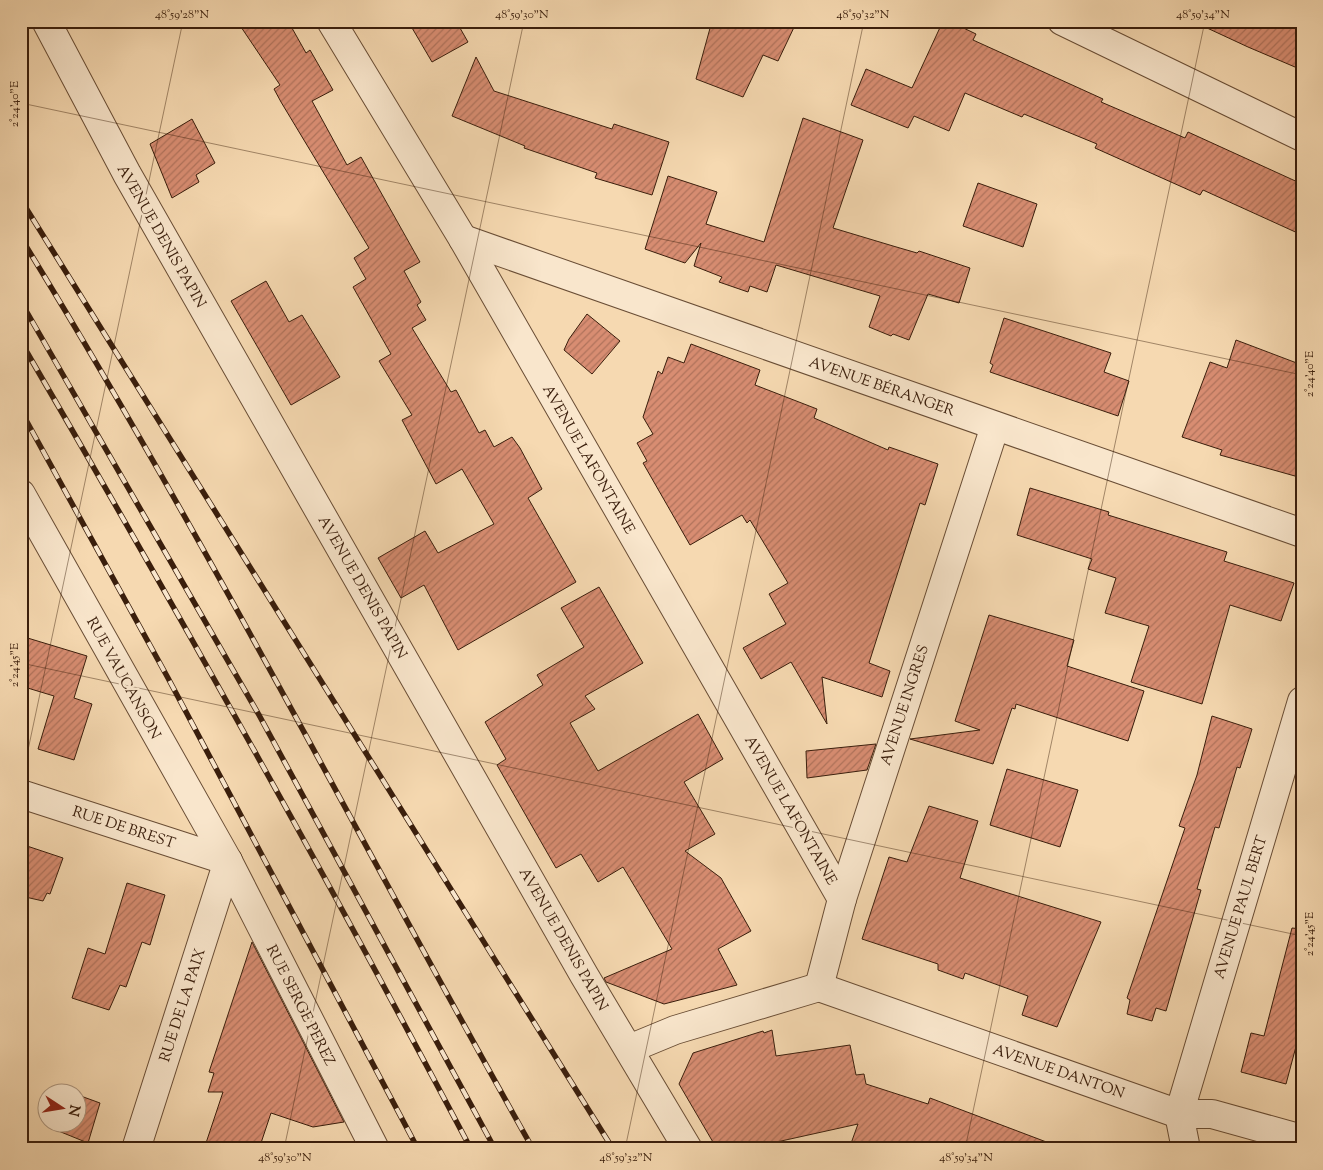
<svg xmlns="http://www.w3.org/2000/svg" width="1323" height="1170" font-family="'Sorts Mill Goudy',serif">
<defs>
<pattern id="building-hatch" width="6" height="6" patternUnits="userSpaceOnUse" patternTransform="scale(1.25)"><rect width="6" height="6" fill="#d88d72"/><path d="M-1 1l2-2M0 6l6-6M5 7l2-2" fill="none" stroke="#b0735c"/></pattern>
</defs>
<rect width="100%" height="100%" fill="#f6d9b1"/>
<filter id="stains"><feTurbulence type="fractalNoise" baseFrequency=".004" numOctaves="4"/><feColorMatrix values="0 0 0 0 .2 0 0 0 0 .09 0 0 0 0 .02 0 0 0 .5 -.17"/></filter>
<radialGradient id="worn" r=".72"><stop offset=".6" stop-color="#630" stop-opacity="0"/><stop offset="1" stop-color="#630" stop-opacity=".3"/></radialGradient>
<g fill="url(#building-hatch)" stroke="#3a1e0c">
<path d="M 237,21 L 288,21 L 306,53 L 310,50 L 333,90 L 312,101 L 347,165 L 361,157 L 420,262 L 404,271 L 421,302 L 417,305 L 426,320 L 412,328 L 451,392 L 456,390 L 479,433 L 485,430 L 494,447 L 512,437 L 520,448 L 542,489 L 528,498 L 576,582 L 458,650 L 424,585 L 401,598 L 378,558 L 425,531 L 438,553 L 494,524 L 462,469 L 436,484 L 402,420 L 412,415 L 379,361 L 391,354 L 353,287 L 366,279 L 354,258 L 369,248 L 281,102 L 274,89 L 280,85 Z"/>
<path d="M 408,21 L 456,21 L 468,42 L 432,62 Z"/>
<path d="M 712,21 L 797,21 L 778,61 L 763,55 L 743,97 L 696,79 Z"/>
<path d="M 943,21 L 949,21 L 976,34 L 973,40 L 1103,99 L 1101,102 L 1185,138 L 1188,132 L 1302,184 L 1302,235 L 1203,190 L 1200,195 L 1095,148 L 1097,144 L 1024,114 L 1022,117 L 965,93 L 949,131 L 914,116 L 908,128 L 851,105 L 866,69 L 912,88 Z"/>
<path d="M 1192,21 L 1302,21 L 1302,70 L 1248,47 Z"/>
<path d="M 476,57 L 494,91 L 612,129 L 614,124 L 669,142 L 652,195 L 595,178 L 597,173 L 524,148 L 525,146 L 452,116 Z"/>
<path d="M 803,118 L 863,140 L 833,228 L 893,246 L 917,253 L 919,251 L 970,268 L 959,303 L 928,294 L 909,340 L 893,334 L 891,336 L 869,327 L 880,296 L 776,265 L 767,292 L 750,286 L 748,292 L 719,282 L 722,277 L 694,266 L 701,243 L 685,263 L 645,249 L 668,176 L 717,192 L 706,224 L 764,242 Z"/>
<path d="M 192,119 L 215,163 L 196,175 L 199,182 L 172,198 L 150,144 Z"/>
<path d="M 978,183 L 1037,204 L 1023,247 L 963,226 Z"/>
<path d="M 266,281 L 289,322 L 302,315 L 340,377 L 291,405 L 231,301 Z"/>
<path d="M 587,314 L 620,341 L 592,374 L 564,350 L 569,339 Z"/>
<path d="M 1004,318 L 1111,353 L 1104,372 L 1129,381 L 1118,416 L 990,372 L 993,365 L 990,363 Z"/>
<path d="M 1236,340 L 1302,365 L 1302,478 L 1220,455 L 1222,450 L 1182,437 L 1210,362 L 1227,368 Z"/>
<path d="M 691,344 L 760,370 L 755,385 L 817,409 L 814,418 L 888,450 L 889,447 L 938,464 L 925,505 L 920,503 L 869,663 L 890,671 L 882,697 L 822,677 L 827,724 L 791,662 L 761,679 L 743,648 L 786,624 L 769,594 L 788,583 L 750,520 L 747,523 L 742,515 L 690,545 L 643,463 L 647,461 L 637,443 L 653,434 L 643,417 L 658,371 L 662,374 L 668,357 L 684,363 Z"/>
<path d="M 1030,488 L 1109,512 L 1108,515 L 1227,552 L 1224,561 L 1294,583 L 1281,621 L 1230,605 L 1202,704 L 1131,682 L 1149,626 L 1105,613 L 1116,578 L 1088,569 L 1092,559 L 1017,535 Z"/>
<path d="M 599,587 L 643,663 L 585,696 L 595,709 L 570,723 L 598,771 L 698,714 L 723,759 L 684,782 L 715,834 L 685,851 L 721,878 L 751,931 L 718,949 L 737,985 L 664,1004 L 606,982 L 604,978 L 672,949 L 623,867 L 598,882 L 581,854 L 556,868 L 497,765 L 506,759 L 485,722 L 543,685 L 537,675 L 584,647 L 561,608 Z"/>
<path d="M 989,615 L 1074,640 L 1067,666 L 1144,691 L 1128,741 L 1016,704 L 1015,709 L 1012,708 L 993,764 L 910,739 L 980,730 L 955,721 Z"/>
<path d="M 21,636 L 87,656 L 74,698 L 92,704 L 74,760 L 38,749 L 54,696 L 21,686 Z"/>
<path d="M 1212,716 L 1252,729 L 1240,768 L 1237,767 L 1219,828 L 1215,827 L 1197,889 L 1201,890 L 1166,1011 L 1156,1008 L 1152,1021 L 1127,1014 L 1130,1000 L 1127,998 L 1185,828 L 1179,826 L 1197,775 Z"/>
<path d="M 876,744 L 867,770 L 807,778 L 806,751 Z"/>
<path d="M 1007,769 L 1078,790 L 1060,847 L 990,825 Z"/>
<path d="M 929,806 L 978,821 L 960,878 L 1101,922 L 1057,1027 L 1022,1015 L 1028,996 L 965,973 L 963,979 L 938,970 L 938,964 L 862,939 L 889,857 L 907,862 Z"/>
<path d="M 21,844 L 63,858 L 50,894 L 47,893 L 43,901 L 21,896 Z"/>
<path d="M 127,883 L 165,895 L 150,945 L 142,942 L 126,987 L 120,985 L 109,1010 L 72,998 L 88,948 L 105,954 Z"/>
<path d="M 1292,928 L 1302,929 L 1302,1024 L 1286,1084 L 1241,1072 L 1251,1033 L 1264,1036 Z"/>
<path d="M 252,942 L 344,1122 L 313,1127 L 271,1113 L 259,1149 L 204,1149 L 223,1092 L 208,1092 L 214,1073 L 209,1072 Z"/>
<path d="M 772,1030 L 776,1056 L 850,1045 L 856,1075 L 864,1074 L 866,1084 L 928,1104 L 930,1098 L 1057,1146 L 1056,1149 L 849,1149 L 858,1124 L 745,1149 L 717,1149 L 679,1084 L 693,1053 L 763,1031 L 764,1033 Z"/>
<path d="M 78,1095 L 100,1103 L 88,1143 L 56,1130 L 59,1122 L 78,1122 Z"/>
</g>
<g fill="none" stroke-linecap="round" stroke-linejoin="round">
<g stroke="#694d35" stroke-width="30">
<g id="street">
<path d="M 46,21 L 127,174 L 584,975 L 688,1149"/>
<path d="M 331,21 L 463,239 L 842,899"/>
<path d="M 1062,21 L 1302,137"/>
<path d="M 463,239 L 1302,533"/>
<path d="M 21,494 L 228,861 L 375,1149"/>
<path d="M 21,794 L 228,861"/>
<path d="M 819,987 L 842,899 L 995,426"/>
<path d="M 819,987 L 1179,1114 L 1212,1114 L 1302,1139"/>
<path d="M 629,1049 L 675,1030 L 819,987"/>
<path d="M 136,1149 L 228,861"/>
<path d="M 1186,1149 L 1179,1114 L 1302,701"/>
</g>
</g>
<use href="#street" stroke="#f9e6cc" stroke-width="28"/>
<g stroke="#3a1e0c" stroke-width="5.5">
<g id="rail">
<path d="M 21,200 L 613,1149"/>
<path d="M 21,238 C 204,535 362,845 533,1149"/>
<path d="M 21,302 L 259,715 L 495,1149"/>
<path d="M 21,342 C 176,608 327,877 471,1149"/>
<path d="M 21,411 L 168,678 L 418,1149"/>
</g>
</g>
<use href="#rail" stroke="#f9e6cc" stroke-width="4" stroke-dasharray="11" stroke-linecap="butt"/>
</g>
<path fill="none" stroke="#3a1e0c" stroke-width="1" stroke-opacity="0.45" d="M 21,103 L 1302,375M 21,663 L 1302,936M 21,783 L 183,21M 284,1149 L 524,21M 625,1149 L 864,21M 965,1149 L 1205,21"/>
<g text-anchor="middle" stroke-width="5" stroke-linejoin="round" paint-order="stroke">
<g font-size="15" fill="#3a1e0c" stroke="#f9e6cc">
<text transform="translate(162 236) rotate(60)" y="5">AVENUE DENIS PAPIN</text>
<text transform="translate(882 386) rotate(19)" y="5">AVENUE BÉRANGER</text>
<text transform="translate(589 459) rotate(60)" y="5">AVENUE LAFONTAINE</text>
<text transform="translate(363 587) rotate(60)" y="5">AVENUE DENIS PAPIN</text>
<text transform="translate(124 678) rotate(61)" y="5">RUE VAUCANSON</text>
<text transform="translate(904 705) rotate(-72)" y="5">AVENUE INGRES</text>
<text transform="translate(791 810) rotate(60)" y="5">AVENUE LAFONTAINE</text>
<text transform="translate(124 827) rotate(18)" y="5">RUE DE BREST</text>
<text transform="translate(1240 907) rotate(-73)" y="5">AVENUE PAUL BERT</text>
<text transform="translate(564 939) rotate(60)" y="5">AVENUE DENIS PAPIN</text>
<text transform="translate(182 1005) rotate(-72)" y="5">RUE DE LA PAIX</text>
<text transform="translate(301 1005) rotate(63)" y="5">RUE SERGE PEREZ</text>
<text transform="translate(1059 1071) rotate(19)" y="5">AVENUE DANTON</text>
</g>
</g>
<rect width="1323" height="1170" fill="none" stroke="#f6d9b1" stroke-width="55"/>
<g transform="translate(62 1108) rotate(102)"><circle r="24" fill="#f9e6cc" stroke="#ad967f"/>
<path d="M0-4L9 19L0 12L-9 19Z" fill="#8f2418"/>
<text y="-8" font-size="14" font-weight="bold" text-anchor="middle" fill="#3a1e0c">N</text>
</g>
<rect x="28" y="28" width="1268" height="1114" fill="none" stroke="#3a1e0c" stroke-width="2"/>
<g font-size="12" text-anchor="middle" fill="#3a1e0c">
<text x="182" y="18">48°59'28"N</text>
<text x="522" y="18">48°59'30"N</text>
<text x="863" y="18">48°59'32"N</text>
<text x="1203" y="18">48°59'34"N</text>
<text transform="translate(14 104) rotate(-90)" y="4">2°24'40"E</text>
<text transform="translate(1309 374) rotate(-90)" y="4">2°24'40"E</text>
<text transform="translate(14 665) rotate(-90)" y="4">2°24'45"E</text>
<text transform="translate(1309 934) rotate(-90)" y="4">2°24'45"E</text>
<text x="285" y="1161">48°59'30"N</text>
<text x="626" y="1161">48°59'32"N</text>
<text x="966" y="1161">48°59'34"N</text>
</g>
<rect width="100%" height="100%" filter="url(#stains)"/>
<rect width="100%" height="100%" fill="url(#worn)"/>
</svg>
